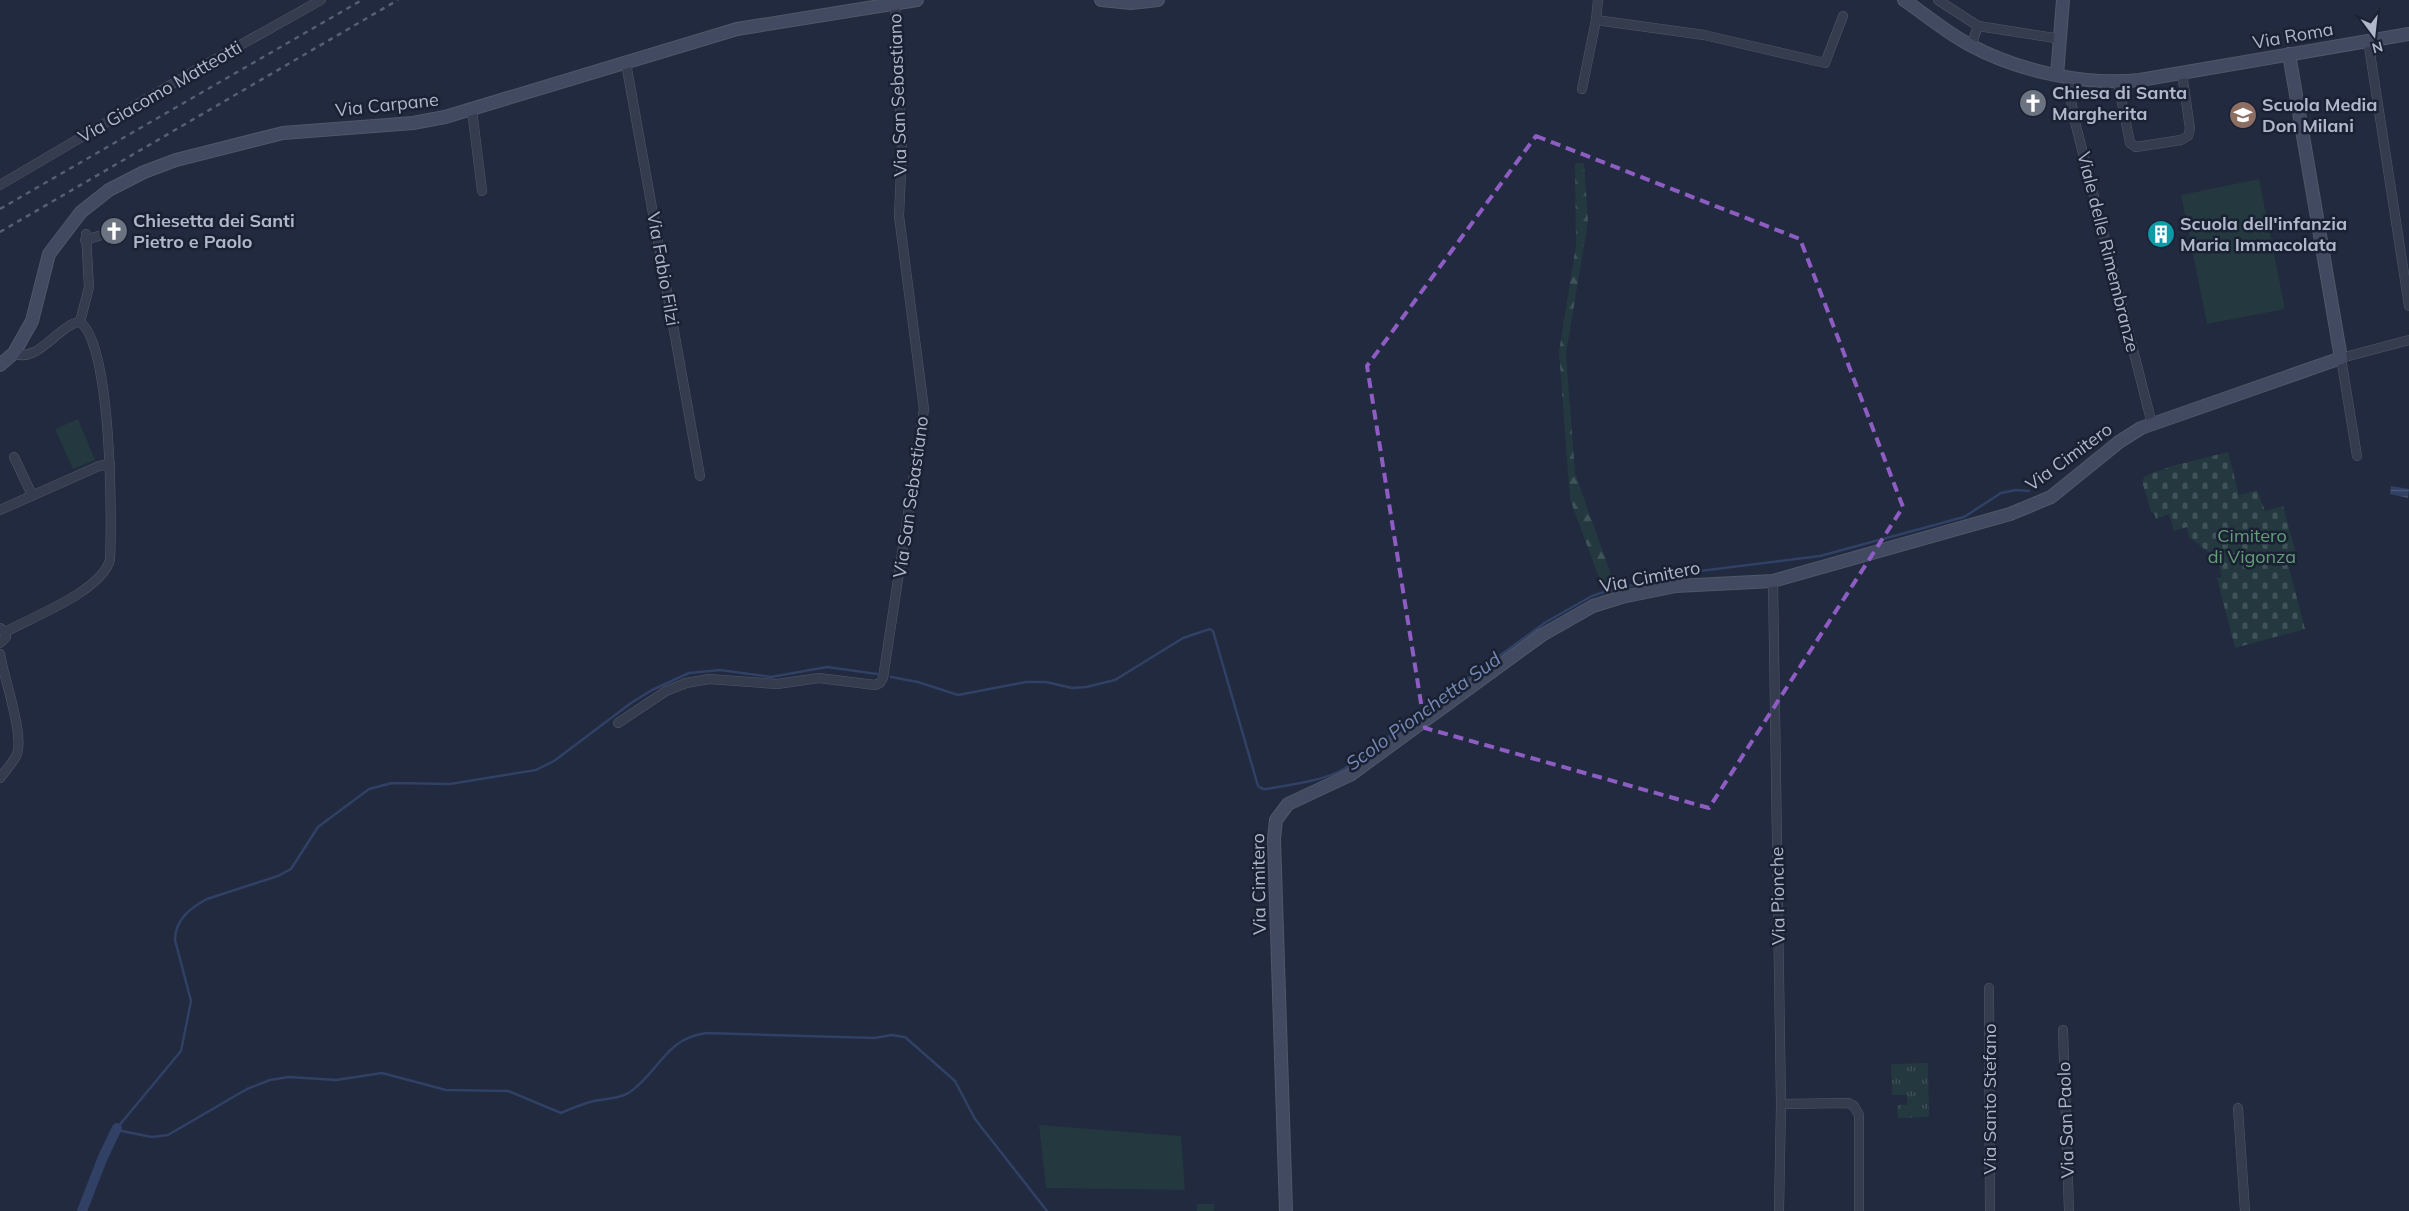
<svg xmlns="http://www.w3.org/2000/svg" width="2409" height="1211" font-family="Mulish,sans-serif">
<defs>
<pattern id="forest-firs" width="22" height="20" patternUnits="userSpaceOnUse" patternTransform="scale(1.25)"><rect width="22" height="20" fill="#23383f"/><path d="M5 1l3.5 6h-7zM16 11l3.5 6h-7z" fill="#405359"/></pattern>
<pattern id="cemetery-stones" width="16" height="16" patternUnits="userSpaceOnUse" patternTransform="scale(1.25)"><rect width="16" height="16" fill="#23383f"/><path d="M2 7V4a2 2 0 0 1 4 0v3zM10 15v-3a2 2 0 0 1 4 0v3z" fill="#405359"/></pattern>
<pattern id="park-tufts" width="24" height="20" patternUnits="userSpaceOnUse" patternTransform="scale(1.25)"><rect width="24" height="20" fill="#23383f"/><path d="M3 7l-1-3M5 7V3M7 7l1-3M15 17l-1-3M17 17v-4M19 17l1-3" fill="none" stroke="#405359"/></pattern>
<pattern id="water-rules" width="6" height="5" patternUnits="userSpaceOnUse" patternTransform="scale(1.25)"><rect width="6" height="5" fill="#314065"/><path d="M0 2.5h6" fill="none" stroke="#4c597a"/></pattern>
</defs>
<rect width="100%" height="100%" fill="#212a3e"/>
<g fill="#23383f">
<path d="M 2259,179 L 2285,309 L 2207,324 L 2181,195 Z"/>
<path d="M 78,419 L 95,460 L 73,469 L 55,429 Z"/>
<path d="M 1039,1125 L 1181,1136 L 1185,1190 L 1046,1188 Z"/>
<rect x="1197" y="1204" width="17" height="7"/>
</g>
<path fill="url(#forest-firs)" d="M 1575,163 L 1584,163 L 1588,222 L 1566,353 L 1575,473 L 1614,583 L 1602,586 L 1570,499 L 1559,352 L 1576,245 Z"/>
<path fill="url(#cemetery-stones)" d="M 2228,452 L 2239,495 L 2257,490 L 2265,511 L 2283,506 L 2297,557 L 2287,560 L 2305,629 L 2235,648 L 2217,578 L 2222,577 L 2217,559 L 2189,537 L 2187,527 L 2174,531 L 2169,514 L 2156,519 L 2154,513 L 2151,512 L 2142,481 L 2145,476 L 2172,466 Z"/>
<path fill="url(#park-tufts)" d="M 1928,1063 L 1929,1117 L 1898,1118 L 1897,1105 L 1907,1105 L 1907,1095 L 1892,1095 L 1891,1064 Z"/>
<path fill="url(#water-rules)" d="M 2391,486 L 2409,489 L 2408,498 L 2390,494 Z"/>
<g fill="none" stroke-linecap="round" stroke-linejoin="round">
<g stroke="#314065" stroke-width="2.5">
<path d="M 877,674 L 827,667 L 771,677 L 720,670 L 689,673 L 652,690 L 631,703 L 554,761 L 536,770 L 450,784 L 392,783 L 369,789 L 318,827 L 291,869 L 278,876 L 207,899 C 190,908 175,920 175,940 L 191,1001 L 181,1051 L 117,1128 L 122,1131 L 152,1137 L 168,1135 L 247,1089 L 270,1080 L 289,1077 L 336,1080 L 382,1073 L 446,1090 L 508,1091 L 561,1113 C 570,1109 580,1105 590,1102 C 604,1098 618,1100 630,1092 C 660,1071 665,1038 707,1033 L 875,1038 L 891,1035 L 905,1037 L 955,1081 L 975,1119 L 1047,1211"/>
<path d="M 891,677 L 918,682 L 958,695 L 1026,682 L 1046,682 L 1072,688 L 1086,687 L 1115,680 L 1183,638 L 1210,629 L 1213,631 L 1258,786 L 1263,789 L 1267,789 C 1293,784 1320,782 1344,769 L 1546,622 L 1592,596 L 1607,591 L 1692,572 L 1820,556 L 1964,517 L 2001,493 L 2016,490 L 2029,491"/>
</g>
<path stroke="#314065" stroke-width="10" d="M 82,1211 L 103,1157 L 117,1128"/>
<g stroke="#505769" stroke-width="10">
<g id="street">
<path d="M 1938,0 L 1978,26 L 2061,39"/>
<path d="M 1596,20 L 1704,35 L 1825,63 L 1843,16"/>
<path d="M 2368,40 L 2409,306"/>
<path d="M 1971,46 L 1978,26"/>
<path d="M 626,63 L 700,476"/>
<path d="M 2072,78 L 2071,100 L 2075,122 L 2152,424"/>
<path d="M 2118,83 L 2130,143 L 2136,147 L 2181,140 L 2188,136 L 2190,129 L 2182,73"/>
<path d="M 1582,89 L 1596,20 L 1598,0"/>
<path d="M 472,110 L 482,191"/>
<path d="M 0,185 L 194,71 L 321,0"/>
<path d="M 85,240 L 102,235"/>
<path d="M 80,322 L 89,287 L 86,234"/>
<path d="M 14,353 C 37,365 60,323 80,322"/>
<path d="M 2357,456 L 2341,358 L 2409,340"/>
<path d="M 14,457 L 32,495"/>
<path d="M 0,510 L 99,466 L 110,464"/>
<path d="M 1773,581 L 1781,1104 L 1779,1211"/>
<path d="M 0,628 L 5,632 L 6,637 L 0,643"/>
<path d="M 5,632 C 34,616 100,592 110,560 C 112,519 112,345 80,322"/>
<path d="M 0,654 C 3,676 26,738 16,756 C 12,764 5,771 0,778"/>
<path d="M 618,723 L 666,691 L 686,683 L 709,679 L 777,684 L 819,678 L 875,685 L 880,683 L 883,678 L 924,409 L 899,216 L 902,149 L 895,4"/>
<path d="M 1989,988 L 1990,1211"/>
<path d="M 2063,1030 L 2069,1211"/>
<path d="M 1781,1104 L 1848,1103 L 1854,1106 L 1859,1115 L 1859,1211"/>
<path d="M 2238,1108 L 2245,1211"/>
</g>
</g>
<g stroke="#505769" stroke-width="14">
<g id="secondary">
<path d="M 1101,0 L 1131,3 L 1158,0"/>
<path d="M 1904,0 C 1926,15 1947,33 1970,45 C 2018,71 2086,86 2140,80 L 2409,34"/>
<path d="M 2057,75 L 2063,0"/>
<path d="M 0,365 L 14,353 L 32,321 L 49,254 L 81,212 L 109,190 L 144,172 L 176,160 L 283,133 L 413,123 L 445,117 L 737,29 L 917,0"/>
<path d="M 1286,1211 L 1274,839 L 1276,820 L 1288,804 L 1350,775 L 1542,635 L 1593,606 L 1622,597 L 1676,586 L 1773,581 L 2010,514 L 2051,497 L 2119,442 L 2141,428 L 2341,358 L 2289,54"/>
</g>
</g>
<use href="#street" stroke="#353c4e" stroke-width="9"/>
<use href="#secondary" stroke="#424a61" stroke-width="12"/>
<g stroke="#565f75" stroke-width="2.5" stroke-dasharray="5 5" stroke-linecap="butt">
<path d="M 0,209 L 362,0"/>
<path d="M 0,232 L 398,0"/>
</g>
</g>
<path fill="none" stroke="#8e5dc3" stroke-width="4" stroke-dasharray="10 6" stroke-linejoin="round" d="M 1536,136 L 1800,239 L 1903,507 L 1709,808 L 1425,728 L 1367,366 Z"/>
<defs>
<g id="church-disc" transform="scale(1.4375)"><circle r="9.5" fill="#6b7280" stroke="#1a2133"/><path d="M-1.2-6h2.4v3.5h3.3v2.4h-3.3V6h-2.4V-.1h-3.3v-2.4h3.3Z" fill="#fff"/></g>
<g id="school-disc" transform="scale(1.4375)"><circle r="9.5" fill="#8d6e63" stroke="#1a2133"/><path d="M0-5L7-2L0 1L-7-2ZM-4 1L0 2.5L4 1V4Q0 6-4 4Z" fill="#fff"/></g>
<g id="building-disc" transform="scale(1.4375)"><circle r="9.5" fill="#0f9aa8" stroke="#1a2133"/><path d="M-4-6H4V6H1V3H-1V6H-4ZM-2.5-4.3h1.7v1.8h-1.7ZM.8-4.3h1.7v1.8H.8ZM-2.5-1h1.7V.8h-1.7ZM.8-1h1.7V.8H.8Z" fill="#fff"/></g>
</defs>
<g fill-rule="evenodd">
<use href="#church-disc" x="2033" y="103"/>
<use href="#school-disc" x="2243" y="115"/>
<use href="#church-disc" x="114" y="231"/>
<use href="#building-disc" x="2161" y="234"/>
</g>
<g text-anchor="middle" stroke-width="5" stroke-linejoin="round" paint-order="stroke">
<g font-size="18" fill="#b0b7ca" stroke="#1a2133">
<text transform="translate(2293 36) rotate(-10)" y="6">Via Roma</text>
<text transform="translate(160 92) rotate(-30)" y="6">Via Giacomo Matteotti</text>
<text transform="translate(898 95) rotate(-92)" y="6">Via San Sebastiano</text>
<text transform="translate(387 105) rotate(-6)" y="6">Via Carpane</text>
<text transform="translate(2108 252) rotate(76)" y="6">Viale delle Rimembranze</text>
<text transform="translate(663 269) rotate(80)" y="6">Via Fabio Filzi</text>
<text transform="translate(2069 457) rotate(-36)" y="6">Via Cimitero</text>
<text transform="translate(911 497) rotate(-82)" y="6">Via San Sebastiano</text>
<text transform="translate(1650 577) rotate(-11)" y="6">Via Cimitero</text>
<text transform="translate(1259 884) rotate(-91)" y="6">Via Cimitero</text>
<text transform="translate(1778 896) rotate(-91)" y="6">Via Pionche</text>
<text transform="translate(1990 1099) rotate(-90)" y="6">Via Santo Stefano</text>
<text transform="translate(2066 1120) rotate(-92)" y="6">Via San Paolo</text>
</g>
<g font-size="18" font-weight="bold" fill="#b0b7ca" stroke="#1a2133" text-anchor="start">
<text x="2052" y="99">Chiesa di Santa<tspan x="2052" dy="21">Margherita</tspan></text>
<text x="2262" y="111">Scuola Media<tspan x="2262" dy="21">Don Milani</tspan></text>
<text x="133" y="227">Chiesetta dei Santi<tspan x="133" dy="21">Pietro e Paolo</tspan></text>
<text x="2180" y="230">Scuola dell'infanzia<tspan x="2180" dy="21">Maria Immacolata</tspan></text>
</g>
<g font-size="18" fill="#659d79" stroke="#1a2133">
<text x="2252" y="542">Cimitero<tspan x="2252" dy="21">di Vigonza</tspan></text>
</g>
<g font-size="19" font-style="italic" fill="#7588b4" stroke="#1a2133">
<text transform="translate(1423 711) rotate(-36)" y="7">Scolo Pionchetta Sud</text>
</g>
</g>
<g transform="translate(2374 35) rotate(165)" stroke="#1a2133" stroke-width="4" paint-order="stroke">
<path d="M0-4L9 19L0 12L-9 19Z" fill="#b0b7ca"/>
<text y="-8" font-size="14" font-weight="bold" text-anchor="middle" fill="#b0b7ca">N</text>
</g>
</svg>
